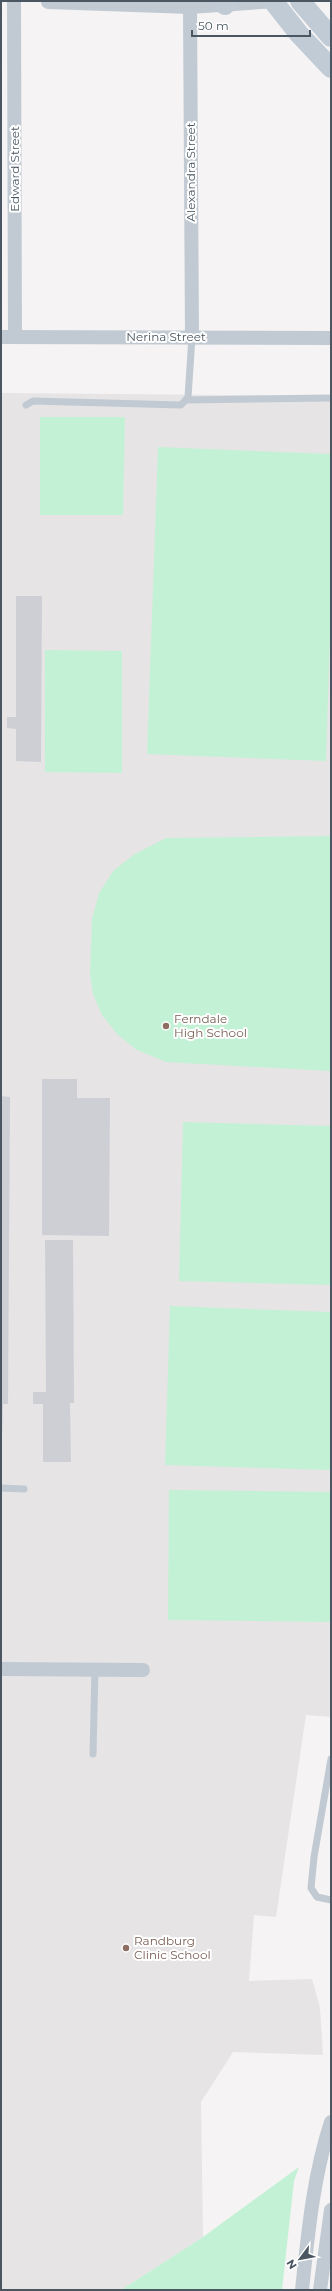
<svg xmlns="http://www.w3.org/2000/svg" width="332" height="2291" font-family="Montserrat,sans-serif">
<rect width="100%" height="100%" fill="#f5f3f3"/>
<path fill="#e6e4e5" d="M 1,393 L 331,396 L 331,1717 L 306,1715 L 276,1917 L 254,1915 L 249,1981 L 312,1979 L 320,2008 L 323,2055 L 233,2052 L 201,2102 L 203,2237 L 121,2290 L 1,2290 Z"/>
<g fill="#c3f1d5">
<path d="M 40,417 L 125,417 L 123,515 L 40,515 Z"/>
<path d="M 158,447 L 331,454 L 331,600 L 326,761 L 147,754 Z"/>
<path d="M 45,650 L 122,651 L 122,773 L 45,772 Z"/>
<path d="M 331,836 L 331,1071 L 166,1062 L 137,1050 L 118,1035 L 102,1015 L 93,994 L 90,973 L 92,919 L 99,893 L 114,870 L 135,854 L 166,838 Z"/>
<path d="M 183,1122 L 331,1126 L 331,1285 L 179,1281 Z"/>
<path d="M 170,1306 L 331,1312 L 331,1470 L 165,1465 Z"/>
<path d="M 169,1490 L 331,1492 L 331,1622 L 168,1620 Z"/>
<path d="M 299,2167 L 294,2181 L 282,2290 L 121,2290 L 203,2237 Z"/>
</g>
<g fill="#cdcfd5">
<path d="M 16,596 L 42,596 L 41,762 L 16,761 L 16,729 L 7,728 L 7,717 L 16,717 Z"/>
<path d="M 42,1079 L 77,1079 L 77,1098 L 110,1098 L 109,1236 L 42,1235 Z"/>
<path d="M 1,1096 L 10,1097 L 8,1404 L 3,1404 L 2,1436 Z"/>
<path d="M 45,1240 L 73,1240 L 74,1403 L 70,1403 L 71,1462 L 43,1462 L 43,1404 L 33,1404 L 33,1392 L 46,1392 Z"/>
</g>
<g fill="none" stroke-linecap="round" stroke-linejoin="round">
<g stroke="#c1cad2" stroke-width="7">
<path d="M 186,400 L 331,398"/>
<path d="M 26,405 L 33,401 L 181,405 L 188,397 L 192,337"/>
<path d="M 1,1488 L 24,1489"/>
<path d="M 93,1754 L 95,1669"/>
<path d="M 331,1759 L 314,1857 L 311,1888 L 317,1897 L 331,1900"/>
</g>
<g stroke="#c1cad2" stroke-width="14">
<path d="M 14,1 L 15,337"/>
<path d="M 48,2 L 190,7 L 276,1"/>
<path d="M 190,7 L 192,337"/>
<path d="M 1,337 L 331,338"/>
<path d="M 1,1669 L 143,1670"/>
<path d="M 302,2290 C 308,2234 313,2177 331,2122"/>
<path d="M 320,2290 L 331,2210"/>
</g>
<g stroke="#c1cbd6" stroke-width="20">
<path d="M 273,1 L 299,34 L 331,68"/>
<path d="M 300,1 L 331,37"/>
<path d="M 225,5 L 228,1"/>
</g>
</g>
<g fill="#8d6e63" stroke="#fff" stroke-width="1.5">
<circle cx="166" cy="1026" r="4"/>
<circle cx="126" cy="1948" r="4"/>
</g>
<g text-anchor="middle" stroke-width="4" stroke-linejoin="round" paint-order="stroke">
<g font-size="12" fill="#4a5661" stroke="#fff">
<text transform="translate(15 169) rotate(-90)" y="4">Edward Street</text>
<text transform="translate(191 172) rotate(-90)" y="4">Alexandra Street</text>
<text x="166" y="341">Nerina Street</text>
</g>
<g font-size="12" fill="#785e54" stroke="#fff" text-anchor="start">
<text x="174" y="1023">Ferndale<tspan x="174" dy="14">High School</tspan></text>
<text x="134" y="1945">Randburg<tspan x="134" dy="14">Clinic School</tspan></text>
</g>
</g>
<rect width="332" height="2291" fill="none" stroke="#4a5661" stroke-width="4"/>
<g transform="translate(300 2259) rotate(238)" stroke="#ffffff" stroke-width="3" paint-order="stroke">
<path d="M0-3L7 15L0 10L-7 15Z" fill="#4a5661"/>
<text y="-6" font-size="11" font-weight="bold" text-anchor="middle" fill="#4a5661">N</text>
</g>
<path d="M192 30v6h118v-6" fill="none" stroke="#4a5661" stroke-width="2"/>
<text x="198" y="30" font-size="12" fill="#4a5661" stroke="#ffffff" stroke-width="3" paint-order="stroke">50 m</text>
</svg>
